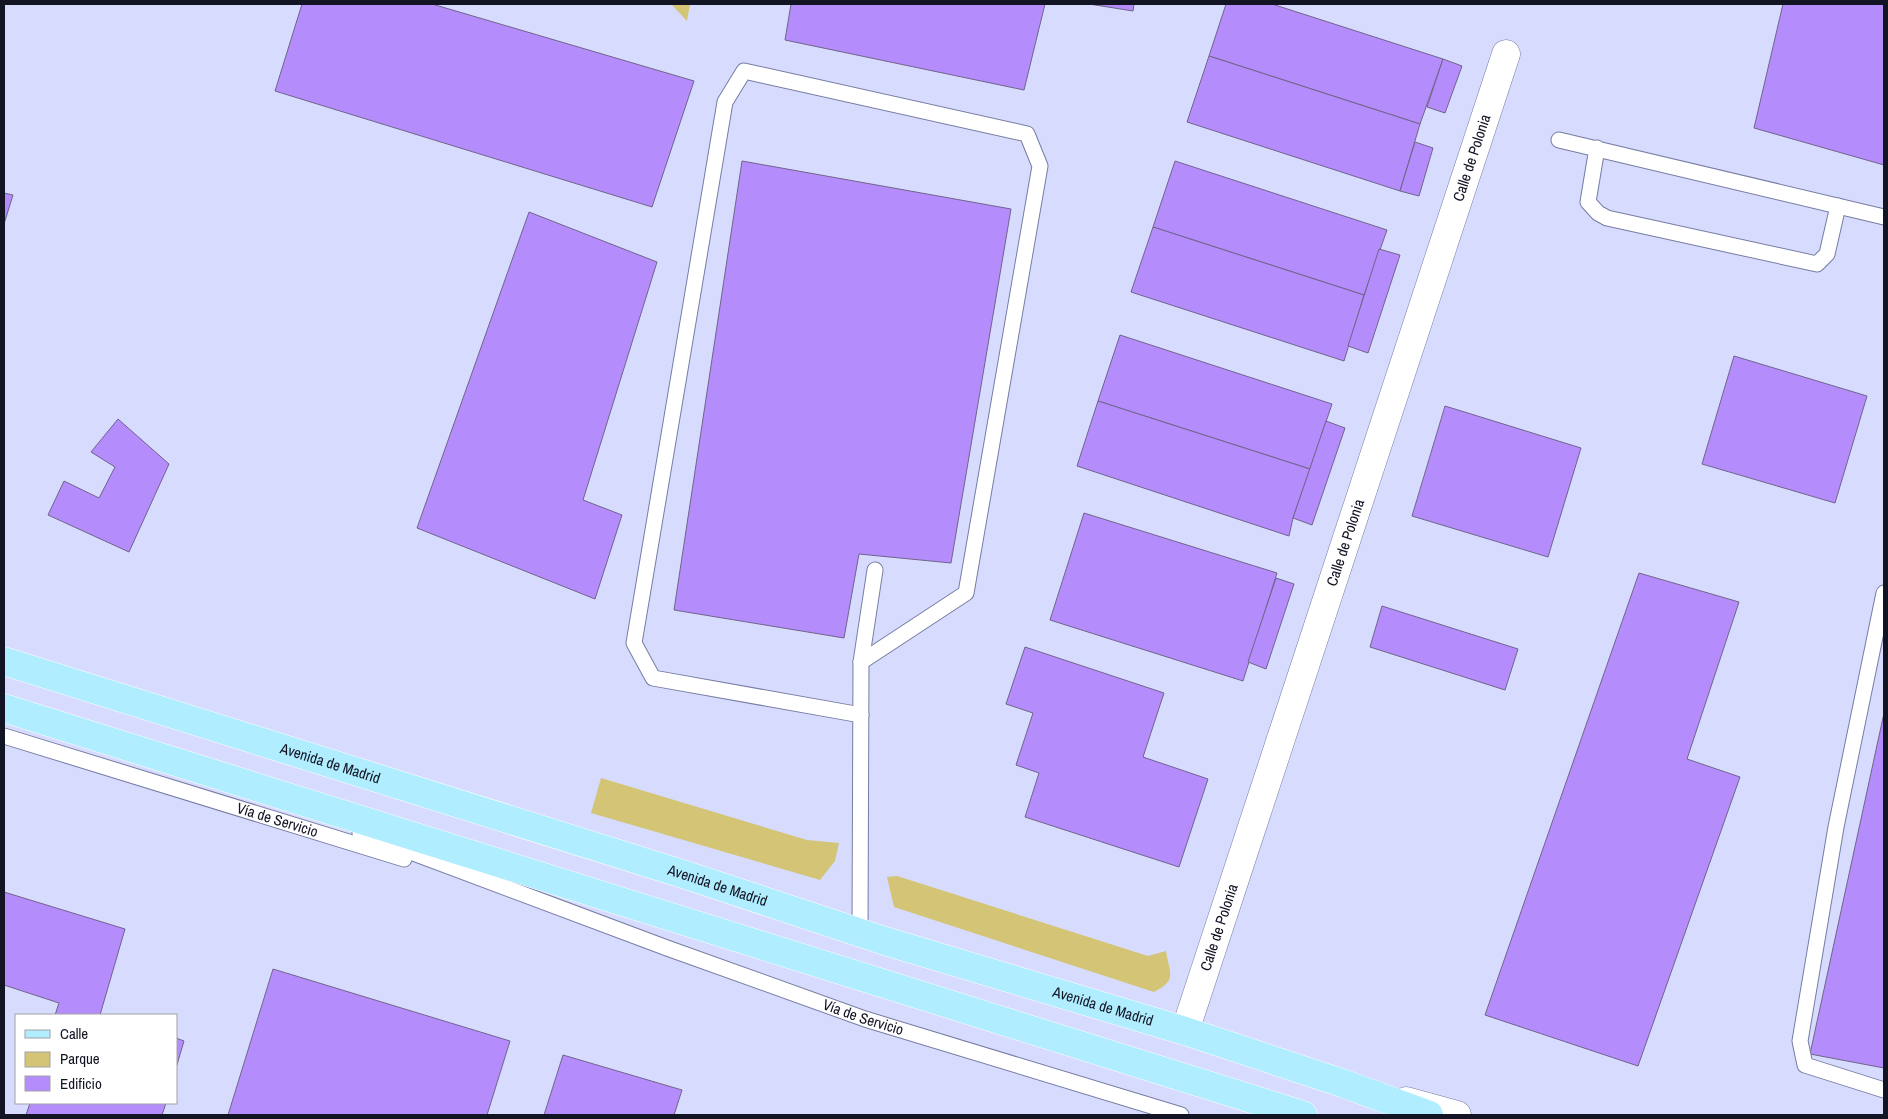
<svg xmlns="http://www.w3.org/2000/svg" width="1888" height="1119" font-family="'Archivo Narrow',sans-serif">
<rect width="100%" height="100%" fill="#d7dcff"/>
<g fill="#d3c476">
<path d="M 671,4 L 690,4 L 687,21 Z"/>
<path d="M 601,778 L 807,840 L 839,843 L 835,861 L 820,880 L 591,813 Z"/>
<path d="M 897,876 L 1148,956 L 1166,951 C 1170,975 1177,980 1154,992 L 894,907 L 887,877 Z"/>
</g>
<g fill="#b58cfc" stroke="#70648a">
<path d="M 302,4 L 432,4 L 694,81 L 652,207 L 275,91 Z"/>
<path d="M 791,4 L 1045,4 L 1024,90 L 785,40 Z"/>
<path d="M 1089,4 L 1134,4 L 1133,11 Z"/>
<path d="M 1226,4 L 1272,4 L 1443,59 L 1420,124 L 1209,56 Z"/>
<path d="M 1783,4 L 1884,4 L 1884,165 L 1754,128 Z"/>
<path d="M 1209,56 L 1420,124 L 1400,191 L 1187,122 Z"/>
<path d="M 1443,59 L 1462,66 L 1445,113 L 1427,107 Z"/>
<path d="M 1415,142 L 1433,148 L 1419,196 L 1400,191 Z"/>
<path d="M 742,161 L 1011,209 L 951,563 L 859,554 L 844,638 L 674,610 Z"/>
<path d="M 1175,161 L 1387,230 L 1364,295 L 1153,227 Z"/>
<path d="M 4,193 L 13,195 L 4,224 Z"/>
<path d="M 529,212 L 657,262 L 583,500 L 622,515 L 595,599 L 417,528 Z"/>
<path d="M 1153,227 L 1364,295 L 1344,361 L 1131,292 Z"/>
<path d="M 1379,249 L 1400,255 L 1368,353 L 1348,346 Z"/>
<path d="M 1120,335 L 1332,404 L 1310,469 L 1098,401 Z"/>
<path d="M 1734,356 L 1867,396 L 1835,503 L 1702,464 Z"/>
<path d="M 1098,401 L 1310,469 L 1293,518 L 1289,536 L 1077,466 Z"/>
<path d="M 1445,406 L 1581,448 L 1548,557 L 1412,516 Z"/>
<path d="M 118,419 L 169,464 L 129,552 L 48,515 L 64,481 L 99,498 L 115,467 L 91,452 Z"/>
<path d="M 1326,421 L 1345,428 L 1312,525 L 1293,518 Z"/>
<path d="M 1084,513 L 1277,573 L 1243,681 L 1050,620 Z"/>
<path d="M 1639,573 L 1739,602 L 1687,759 L 1740,777 L 1638,1066 L 1485,1015 Z"/>
<path d="M 1276,578 L 1294,584 L 1266,669 L 1248,662 Z"/>
<path d="M 1382,606 L 1518,649 L 1505,690 L 1370,647 Z"/>
<path d="M 1025,647 L 1164,693 L 1143,757 L 1208,779 L 1179,867 L 1025,817 L 1039,773 L 1016,765 L 1033,713 L 1006,704 Z"/>
<path d="M 1884,713 L 1884,1068 L 1810,1054 Z"/>
<path d="M 4,892 L 125,929 L 100,1015 L 55,1015 L 59,1003 L 4,985 Z"/>
<path d="M 273,969 L 510,1041 L 487,1115 L 228,1115 Z"/>
<path d="M 176,1038 L 184,1041 L 176,1068 Z"/>
<path d="M 563,1055 L 682,1090 L 674,1115 L 544,1115 Z"/>
<path d="M 30,1103 L 166,1103 L 162,1115 L 26,1115 Z"/>
</g>
<g fill="none" stroke-linecap="round" stroke-linejoin="round">
<g stroke="#777ca3" stroke-width="17">
<g id="service">
<path d="M 1559,140 L 1884,217"/>
<path d="M 1597,148 L 1588,202 L 1598,213 L 1607,218 L 1817,264 L 1827,254 L 1838,206"/>
<path d="M 1884,593 L 1836,827 L 1800,1041 L 1805,1065 L 1884,1090"/>
<path d="M 861,715 L 653,678 L 634,643 L 725,102 L 744,71 L 1027,134 L 1040,166 L 966,593 L 861,662"/>
<path id="s1" d="M 4,736 L 404,859"/>
<path id="s2" d="M 360,833 L 667,948 L 865,1019 L 1181,1115"/>
<path d="M 860,933 L 861,662 L 875,570"/>
</g>
</g>
<g stroke="#777ca3" stroke-width="29">
<g id="minor">
<path id="s3" d="M 1185,1031 L 1506,54"/>
</g>
</g>
<g stroke="#777ca3" stroke-width="29">
<path id="tertiary" d="M 1406,1101 L 1457,1115"/>
</g>
<g stroke="#fff" stroke-width="29">
<g id="primary">
<path id="s4" d="M 4,661 L 689,876 L 885,941 L 1185,1031 L 1345,1084 L 1429,1115"/>
<path d="M 4,708 L 1303,1115"/>
</g>
</g>
<use href="#service" stroke="#fff" stroke-width="15"/>
<use href="#minor" stroke="#fff" stroke-width="28"/>
<use href="#tertiary" stroke="#fff" stroke-width="28"/>
<use href="#primary" stroke="#afedff" stroke-width="28"/>
</g>
<g text-anchor="middle" stroke-width="4.5" stroke-linejoin="round" paint-order="stroke">
<g font-size="15" fill="#131423" stroke="#fff">
<text dy="5" stroke="none"><textPath href="#s3" startOffset="919">Calle de Polonia</textPath></text>
<text dy="5" stroke="none"><textPath href="#s3" startOffset="514">Calle de Polonia</textPath></text>
<text dy="5" stroke="none"><textPath href="#s4" startOffset="342">Avenida de Madrid</textPath></text>
<text dy="5" stroke="none"><textPath href="#s1" startOffset="286">Vía de Servicio</textPath></text>
<text dy="5" stroke="none"><textPath href="#s4" startOffset="748">Avenida de Madrid</textPath></text>
<text dy="5" stroke="none"><textPath href="#s3" startOffset="109">Calle de Polonia</textPath></text>
<text dy="5" stroke="none"><textPath href="#s4" startOffset="1152">Avenida de Madrid</textPath></text>
<text dy="5" stroke="none"><textPath href="#s2" startOffset="536">Vía de Servicio</textPath></text>
</g>
</g>
<rect width="1888" height="1119" fill="none" stroke="#131423" stroke-width="10"/>
<rect x="15" y="1014" width="162" height="90" fill="#ffffff" stroke="#a1a1a7"/>
<rect x="25" y="1030" width="25" height="8" fill="#afedff" stroke="#a1a1a7"/>
<text x="60" y="1039" font-size="15" fill="#131423">Calle</text>
<rect x="25" y="1052" width="25" height="15" fill="#d3c476" stroke="#a1a1a7"/>
<text x="60" y="1064" font-size="15" fill="#131423">Parque</text>
<rect x="25" y="1076" width="25" height="15" fill="#b58cfc" stroke="#a1a1a7"/>
<text x="60" y="1089" font-size="15" fill="#131423">Edificio</text>
</svg>
